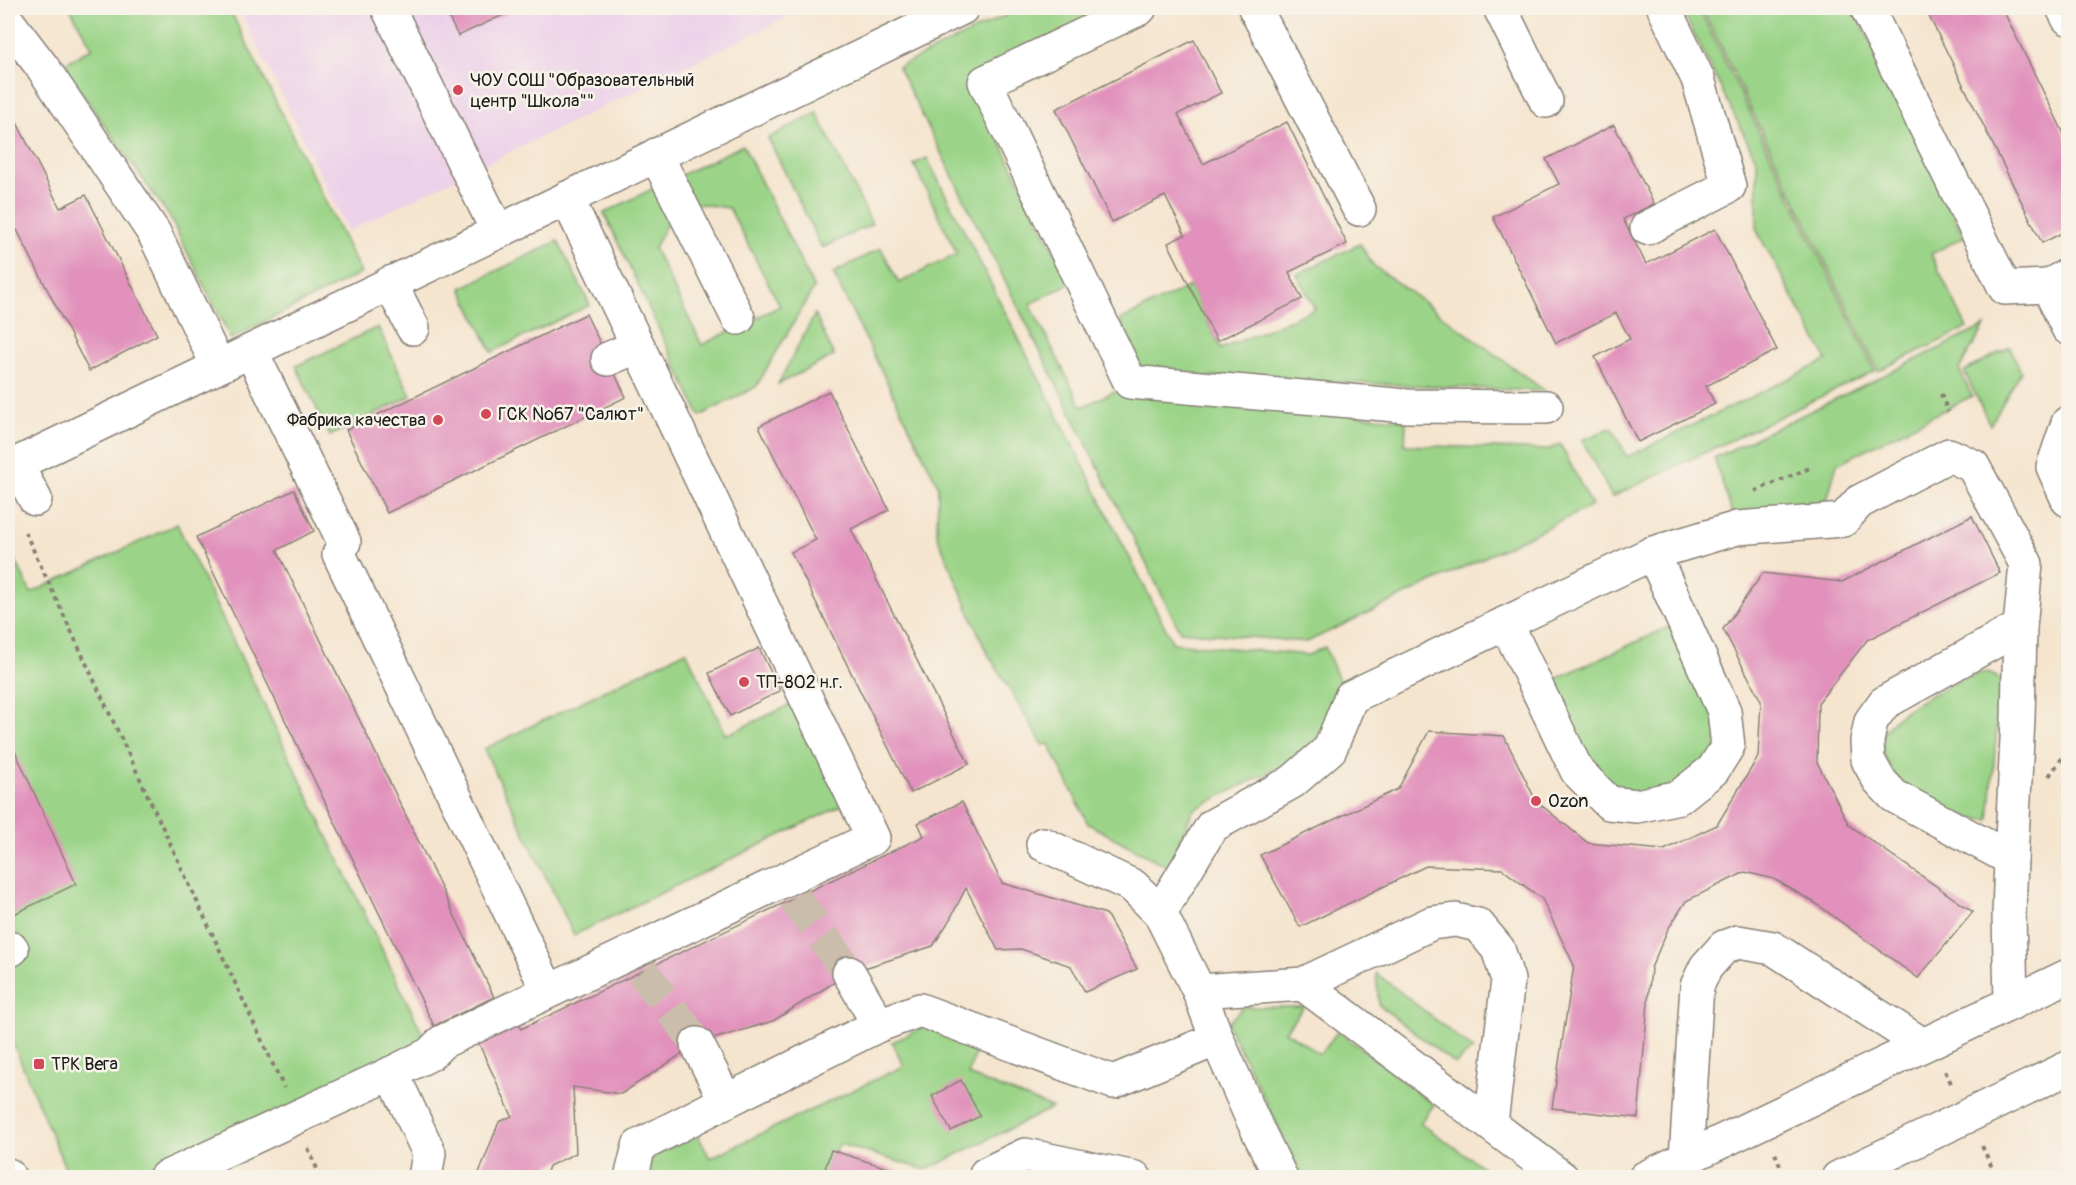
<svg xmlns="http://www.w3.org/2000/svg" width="2076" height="1185" font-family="Pangolin,sans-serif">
<rect width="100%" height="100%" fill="#f7f3e8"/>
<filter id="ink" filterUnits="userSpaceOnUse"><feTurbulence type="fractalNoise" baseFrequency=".0167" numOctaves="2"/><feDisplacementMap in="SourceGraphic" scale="12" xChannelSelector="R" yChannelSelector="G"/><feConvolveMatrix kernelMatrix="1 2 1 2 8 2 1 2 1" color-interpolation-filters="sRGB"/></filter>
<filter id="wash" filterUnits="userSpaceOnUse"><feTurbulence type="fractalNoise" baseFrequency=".008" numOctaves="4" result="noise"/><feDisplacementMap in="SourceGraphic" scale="24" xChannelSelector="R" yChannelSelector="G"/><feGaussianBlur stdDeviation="1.35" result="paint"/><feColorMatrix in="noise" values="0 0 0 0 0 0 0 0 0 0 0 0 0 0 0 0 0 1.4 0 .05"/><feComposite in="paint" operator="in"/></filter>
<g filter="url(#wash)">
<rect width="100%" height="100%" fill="#f5e5cf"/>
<path fill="#edd1e9" d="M 239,8 L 806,8 L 348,231 Z"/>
<g fill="#9bd488" stroke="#5c7852" stroke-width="1.5">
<path d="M 70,8 L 229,8 L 361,273 L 231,339 L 169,216 L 62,65 L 92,48 Z"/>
<path d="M 1021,8 L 1111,8 L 968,77 L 1070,283 L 1030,304 L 1082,407 L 1113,392 L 1406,420 L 1405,445 L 1547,450 L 1560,444 L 1592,506 L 1307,642 L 1180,631 L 898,67 Z"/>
<path d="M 1681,8 L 1699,8 L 1875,371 L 1612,497 L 1582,440 L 1612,427 L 1627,457 L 1827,360 L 1757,231 L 1757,161 Z"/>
<path d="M 1702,8 L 1854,8 L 1964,237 L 1931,254 L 1967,328 L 1878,371 Z"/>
<path d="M 817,113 L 872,224 L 822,248 L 768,138 Z"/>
<path d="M 743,145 L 814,288 L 756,387 L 700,416 L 604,213 L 656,187 L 671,216 L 654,248 L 702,345 L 780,306 L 729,208 L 693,203 L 679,176 Z"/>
<path d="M 927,158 L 1173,643 L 1308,655 L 1325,647 L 1344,692 L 1311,751 L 1193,810 L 1168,867 L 1088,824 L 1049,744 L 1043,745 L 985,649 L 937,535 L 938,485 L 833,273 L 881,248 L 899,283 L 957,254 L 914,164 Z"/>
<path d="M 558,241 L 590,305 L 492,352 L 461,288 Z"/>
<path d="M 1360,244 L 1373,265 L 1545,391 L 1144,374 L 1120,320 L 1190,286 L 1221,349 L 1315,309 L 1297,274 Z"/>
<path d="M 815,314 L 834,356 L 778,384 Z"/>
<path d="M 1985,326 L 1959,369 L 1972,396 L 1837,464 L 1828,496 L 1819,511 L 1737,528 L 1714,458 Z"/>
<path d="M 378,327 L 411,396 L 330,436 L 296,366 Z"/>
<path d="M 2010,347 L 2021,372 L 1990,425 L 1964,371 Z"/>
<path d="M 177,524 L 428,1045 L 154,1177 L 69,1177 L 8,1031 L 8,544 L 31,593 Z"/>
<path d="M 1671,626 L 1724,711 L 1709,777 L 1609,803 L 1553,717 L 1553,680 Z"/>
<path d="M 686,651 L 726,735 L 796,702 L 845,804 L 574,935 L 484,749 Z"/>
<path d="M 1988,672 L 2001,680 L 1989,820 C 1965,820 1949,811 1929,800 C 1922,797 1914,794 1909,790 C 1894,777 1877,754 1884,734 C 1890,717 1921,700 1937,692 C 1954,683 1969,675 1988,672 Z"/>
<path d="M 1376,973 L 1473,1049 L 1455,1064 L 1379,1005 Z"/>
<path d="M 1243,1007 L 1304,1007 L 1285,1031 L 1320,1054 L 1338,1031 L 1434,1105 L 1420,1123 L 1497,1177 L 1303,1177 L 1227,1024 Z"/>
<path d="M 926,1026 L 977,1047 L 968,1075 L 1052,1108 L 926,1170 L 839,1144 L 827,1177 L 642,1178 L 653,1156 L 697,1134 L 710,1158 L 904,1066 L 892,1042 Z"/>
</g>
<g id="blocks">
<g fill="#e191bb">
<path d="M 444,8 L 518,8 L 458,36 Z"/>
<path d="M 1925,8 L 2002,8 L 2068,142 L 2068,230 L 2042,243 Z"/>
<path d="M 1194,40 L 1221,93 L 1178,114 L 1203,164 L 1287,122 L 1347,244 L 1289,272 L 1302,299 L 1217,341 L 1168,243 L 1185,235 L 1165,196 L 1112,222 L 1056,109 Z"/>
<path d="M 8,105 L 60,208 L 86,195 L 157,335 L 89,371 L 17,230 L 8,235 Z"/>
<path d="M 1614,125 L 1654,204 L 1623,219 L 1646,264 L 1715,229 L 1777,350 L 1706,386 L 1715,404 L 1638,442 L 1595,357 L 1630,339 L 1616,313 L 1556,343 L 1493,217 L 1559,184 L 1546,159 Z"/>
<path d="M 586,314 L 626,397 L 387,513 L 346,430 Z"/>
<path d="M 829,391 L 889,510 L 851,529 L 969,764 L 911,793 L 791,552 L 816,540 L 759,426 Z"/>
<path d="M 294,490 L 314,531 L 277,550 L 494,997 L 434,1026 L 196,537 Z"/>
<path d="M 1972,516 L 2000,573 L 1867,640 L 1818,703 L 1817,762 L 1849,825 L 1973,912 L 1918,978 L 1815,903 L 1774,879 L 1745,872 L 1686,901 L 1668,929 L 1651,968 L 1638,1118 L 1552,1108 L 1574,965 L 1542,899 L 1502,869 L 1426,866 L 1300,927 L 1260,855 L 1398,789 L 1429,731 L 1504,736 L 1536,801 L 1588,843 L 1664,850 L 1717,825 L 1758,757 L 1761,701 L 1723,629 L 1763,573 L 1842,582 Z"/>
<path d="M 759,648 L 780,691 L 730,716 L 709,673 Z"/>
<path d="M 8,736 L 76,884 L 8,917 Z"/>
<path d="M 962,802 L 1002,883 L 1106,914 L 1137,969 L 1085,992 L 1071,966 L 1021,949 L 998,950 L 966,888 L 949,921 L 933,946 L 849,973 L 773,1021 L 697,1044 L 621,1094 L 573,1087 L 576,1153 L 549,1166 L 545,1178 L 477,1178 L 499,1122 L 512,1116 L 474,1033 L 514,1014 L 521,1029 L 924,836 L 918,823 Z"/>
<path d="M 961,1080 L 980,1116 L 951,1131 L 932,1096 Z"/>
<path d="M 831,1150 L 916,1177 L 916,1178 L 822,1178 Z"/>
</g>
</g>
</g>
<g filter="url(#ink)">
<use href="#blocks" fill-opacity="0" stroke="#888076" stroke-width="1.5"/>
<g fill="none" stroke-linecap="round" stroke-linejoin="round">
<g stroke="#cabdab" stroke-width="33" stroke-dasharray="33 16" stroke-linecap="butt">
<path d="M 794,898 L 849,973"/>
<path d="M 642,971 L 697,1044"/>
</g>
<g stroke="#888076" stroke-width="36">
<g id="minor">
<path d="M 388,8 L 498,232"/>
<path d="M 1140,8 L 985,82 L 1130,382 L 1407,406 L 1546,407"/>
<path d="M 1255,8 L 1359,209"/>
<path d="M 1500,8 L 1546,101"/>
<path d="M 1867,8 L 2005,288 L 2048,286 L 2068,275"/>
<path d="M 2063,8 L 2068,18"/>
<path d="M 8,22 L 43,68 L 154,233 L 218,366"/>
<path d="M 656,155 L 738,318"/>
<path d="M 1647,228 L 1729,186 L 1698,79 L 1664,8"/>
<path d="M 390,283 L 413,328"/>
<path d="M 2048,286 L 2068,328"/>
<path d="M 251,351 L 344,542 L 339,554 L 548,991"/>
<path d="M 608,359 L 638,346"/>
<path d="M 2068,423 L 2053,467 L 2068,500"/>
<path d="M 16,464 L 35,499"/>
<path d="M 8,468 L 962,8"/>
<path d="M 1506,623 L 1577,771 L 1609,803 L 1637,806 L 1679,797 L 1713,770 L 1728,746 L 1724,711 L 1653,553"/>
<path d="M 1043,844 L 1133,886 L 1160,913 L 1199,991 L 1217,1039 L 1251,1116 L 1281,1178"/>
<path d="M 2011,859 L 1894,796 L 1879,780 L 1868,760 L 1867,741 L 1871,721 L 1884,703 L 2020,627"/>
<path d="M 1160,913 L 1212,826 L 1292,782 L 1330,749 L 1351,697 L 1653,553 L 1737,528 L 1843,520 L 1859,502 L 1949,455 L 1973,466 L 2026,564 L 2020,627 L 2018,719 L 2011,859 L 2009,914 L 2011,1003"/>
<path d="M 8,951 L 12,949"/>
<path d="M 849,973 L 879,1025"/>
<path d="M 1303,984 L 1562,1178"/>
<path d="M 1199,991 L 1303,984 L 1432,923 L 1456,920 L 1478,925 L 1498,949 L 1508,980 L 1491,1123"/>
<path d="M 697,1044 L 726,1101"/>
<path d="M 392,1073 L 429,1153 L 425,1178"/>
<path d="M 1686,1158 L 1697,986 L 1706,967 L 1724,947 L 1738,942 L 1773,948 L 1923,1045"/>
<path d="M 986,1174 L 1025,1155 L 1135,1178"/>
<path d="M 165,1178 L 392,1073 L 430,1054 L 442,1042 L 873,838 L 567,198"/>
<path d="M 631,1178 L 639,1146 L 726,1101 L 879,1025 L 920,1010 L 1113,1082 L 1217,1039"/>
<path d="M 1645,1178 L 2068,976"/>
<path d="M 1838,1178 L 2068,1068"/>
</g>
</g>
<g stroke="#888076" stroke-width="36">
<path id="major" d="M 8,1175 L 9,1178"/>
</g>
<g stroke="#888076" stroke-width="4" stroke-dasharray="4.5 4.5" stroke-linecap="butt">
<path d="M 1941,394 L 1948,412"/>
<path d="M 1755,491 L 1812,467"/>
<path d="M 25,532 L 284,1088"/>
<path d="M 2049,776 L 2068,750"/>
<path d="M 1945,1071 L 1952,1085"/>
<path d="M 1982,1146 L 1997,1178"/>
<path d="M 308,1148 L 321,1178"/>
<path d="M 1775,1153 L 1785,1178"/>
</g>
<use href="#minor" stroke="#fff" stroke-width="33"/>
<use href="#major" stroke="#fff" stroke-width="33"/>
</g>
</g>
<g fill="#d1495b" stroke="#f7f3e8" stroke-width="2">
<circle cx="458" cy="90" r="6"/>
<circle cx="486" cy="414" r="6"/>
<circle cx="438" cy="420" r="6"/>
<circle cx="744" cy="682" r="6"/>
<circle cx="1536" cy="801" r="6"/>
<rect x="33" y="1058" width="12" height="12" rx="3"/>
</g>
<g text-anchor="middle" stroke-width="5" stroke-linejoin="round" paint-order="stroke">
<g font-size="18" fill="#1c1c1c" stroke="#f7f3e8" text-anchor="start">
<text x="470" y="86">ЧОУ СОШ "Образовательный<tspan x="470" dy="21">центр "Школа""</tspan></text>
<text x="498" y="420">ГСК №67 "Салют"</text>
<text x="426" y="426" text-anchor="end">Фабрика качества</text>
<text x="756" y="688">ТП-802 н.г.</text>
<text x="1548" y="807">Ozon</text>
<text x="51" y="1070">ТРК Вега</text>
</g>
</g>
<rect width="2076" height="1185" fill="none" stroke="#f7f3e8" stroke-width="30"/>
</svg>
